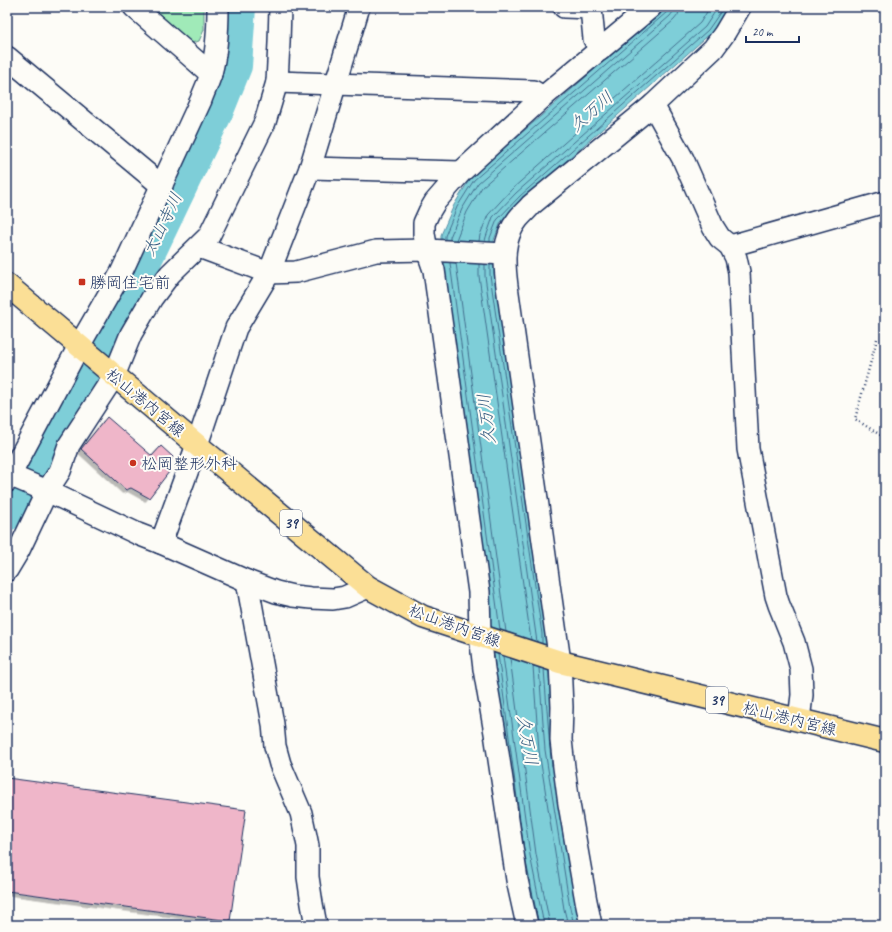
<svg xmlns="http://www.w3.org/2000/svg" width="892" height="932" font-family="Caveat,'Klee One',sans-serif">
<defs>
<filter id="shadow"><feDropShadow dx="-3.5" dy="3.5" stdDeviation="0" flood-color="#0004"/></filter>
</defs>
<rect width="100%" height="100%" fill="#fdfcf7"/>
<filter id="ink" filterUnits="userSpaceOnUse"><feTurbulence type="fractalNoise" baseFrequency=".025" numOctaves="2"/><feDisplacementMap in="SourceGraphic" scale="8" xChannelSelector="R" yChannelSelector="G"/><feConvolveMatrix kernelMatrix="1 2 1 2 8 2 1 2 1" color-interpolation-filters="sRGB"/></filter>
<g filter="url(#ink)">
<path fill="#a0eab8" stroke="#5e8c8b" d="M 139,7 L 204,7 L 204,30 L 199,41 L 183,45 Z"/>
<path fill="#7eced8" stroke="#568ea7" d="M 666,7 L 728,7 L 712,32 L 523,199 L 501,222 L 494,240 L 494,274 L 546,633 L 554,749 L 583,925 L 535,925 L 521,856 L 441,268 L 441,235 L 454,205 L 471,177 Z"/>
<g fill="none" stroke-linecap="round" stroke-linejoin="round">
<g stroke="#436f8f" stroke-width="1">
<path d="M 445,239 L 445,236 L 457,207 L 474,180 L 667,12 L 669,7"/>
<path d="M 450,240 L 450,237 L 462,209 L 478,183 L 670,16 L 673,12 L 674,7"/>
<path d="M 456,240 L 467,212 L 482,187 L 674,20 L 678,15 L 680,7"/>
<path d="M 479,241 L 480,235 L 488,215 L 512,189 L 700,23 L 710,7"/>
<path d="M 485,241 L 486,237 L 493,217 L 516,193 L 705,27 L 718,7"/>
<path d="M 490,242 L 490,238 L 497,220 L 520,196 L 708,30 L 724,7"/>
<path d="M 450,263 L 500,630"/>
<path d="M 456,263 L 506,632"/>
<path d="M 479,264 L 479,276 L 531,640"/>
<path d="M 485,264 L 485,276 L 537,642"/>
<path d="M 490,265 L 490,275 L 542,634 L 542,644"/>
<path d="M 498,654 L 524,850"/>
<path d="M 503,656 L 530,855 L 544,925"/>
<path d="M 510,658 L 536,854 L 550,925"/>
<path d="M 533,666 L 539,751 L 564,909 L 568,925"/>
<path d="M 539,668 L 545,750 L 570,908 L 574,925"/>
<path d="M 544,669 L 550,749 L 552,766"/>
<path d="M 525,857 L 539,925"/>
</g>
<path stroke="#7eced8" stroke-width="32" d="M 7,515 L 80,390 L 149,254 L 219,108 L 236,66 L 240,7"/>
</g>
<g fill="#efb6c9" stroke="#1b2f5e" filter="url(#shadow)">
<path d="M 107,417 L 152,456 L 161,446 L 173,457 L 167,468 L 169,472 L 149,498 L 131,488 L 126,490 L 81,449 Z"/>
<path d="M 7,778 L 246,810 L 230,921 L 7,891 Z"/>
</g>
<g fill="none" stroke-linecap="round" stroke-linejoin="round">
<g stroke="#1b2f5e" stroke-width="24">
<g id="minor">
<path d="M 134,7 L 211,74"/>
<path d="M 564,7 L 591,8 L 594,39 L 600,50"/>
<path d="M 7,57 L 162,186"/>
<path d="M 277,82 L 533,91 L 543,97"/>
<path d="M 653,105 L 683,159 L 713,227 L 720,238 L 730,246 L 736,258 L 739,272 L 748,449 L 776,596 L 779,605 L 794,642 L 801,669 L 802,695 L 799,720"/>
<path d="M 310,168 L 461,172"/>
<path d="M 730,246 L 885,202"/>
<path d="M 199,247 L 269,273 L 296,272 L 376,251 L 427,250 L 505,254"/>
<path d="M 7,474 L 47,491 L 138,534 L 161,543 L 247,581 L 276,592 L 293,596 L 311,598 L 333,599 L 345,597 L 368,587"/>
<path d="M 7,481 L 79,346 L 121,273 L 201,100 C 204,91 209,82 211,73 C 217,52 218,29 218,7"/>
<path d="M 161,543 L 197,445 L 236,328 L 269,273 L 310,168 L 359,7"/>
<path d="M 7,570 L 19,550 L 47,491 L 60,471 L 69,445 L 114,376 L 131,334 L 152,298 L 170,274 L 209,236 L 265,122 L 277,82 L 279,43 L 280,7"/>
<path d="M 247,581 L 273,724 L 275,746 L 280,764 L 301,813 L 306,836 L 308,846 L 308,877 L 312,904 L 316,925"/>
<path d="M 527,925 L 517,880 L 495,733 L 484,669 L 480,635 L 479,592 L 434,270 L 427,250 L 424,234 L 424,223 L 429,212 L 435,202 L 461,172 L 543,97 L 651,7"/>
<path d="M 591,925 L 586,901 L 569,804 L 564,767 L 561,740 L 562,707 L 560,662 L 507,286 C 504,262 502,239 518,219 C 522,214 527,210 531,205 L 653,105 L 713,49 L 724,34 L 740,7"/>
</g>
</g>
<g stroke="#1b2f5e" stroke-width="25">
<path id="major" d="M 7,285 L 197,445 L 368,587 L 423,617 L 560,662 L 885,741"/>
</g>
<path stroke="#1b2f5e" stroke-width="2.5" stroke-dasharray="1 3" stroke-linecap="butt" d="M 877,339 L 855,419 L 885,438"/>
<use href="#minor" stroke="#fdfcf7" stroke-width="21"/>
<use href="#major" stroke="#fbdf96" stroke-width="22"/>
</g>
</g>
<g fill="#c8321e" stroke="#fdfcf7" stroke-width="1.5">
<rect x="78" y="278" width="8" height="8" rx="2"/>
<circle cx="133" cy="463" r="4"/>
</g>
<g text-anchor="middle" stroke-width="4" stroke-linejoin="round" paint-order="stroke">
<g fill="#fdfcf7" stroke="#5f6c8c" stroke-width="1">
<rect x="280" y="510" width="22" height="26" rx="3"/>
<rect x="706" y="687" width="22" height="26" rx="3"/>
</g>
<g font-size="15" font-weight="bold" fill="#1b2f5e">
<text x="291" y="528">39</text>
<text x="717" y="705">39</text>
</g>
<g font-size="16" fill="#1b2f5e" stroke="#fdfcf7" text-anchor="start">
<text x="90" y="288">勝岡住宅前</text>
<text x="141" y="469">松岡整形外科</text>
</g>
<g font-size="16" fill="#1b2f5e" stroke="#fdfcf7">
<text transform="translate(146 402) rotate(40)" y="6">松山港内宮線</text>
<text transform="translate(455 625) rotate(20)" y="6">松山港内宮線</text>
<text transform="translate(790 718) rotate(14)" y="6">松山港内宮線</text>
</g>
<g font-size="17" font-style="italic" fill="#395f83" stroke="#fdfcf7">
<text transform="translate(591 111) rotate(-41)" y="6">久万川</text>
<text transform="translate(162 224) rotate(-64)" y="6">太山寺川</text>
<text transform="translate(486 419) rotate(-96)" y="6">久万川</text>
<text transform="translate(528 740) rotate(80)" y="6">久万川</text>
</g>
</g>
<rect width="892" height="932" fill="none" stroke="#fdfcf7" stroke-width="24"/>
<rect x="12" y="12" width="868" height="908" fill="none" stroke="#1b2f5e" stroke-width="1.5" filter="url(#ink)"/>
<path d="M746 36v6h53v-6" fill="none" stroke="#1b2f5e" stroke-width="2"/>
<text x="752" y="36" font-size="12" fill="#1b2f5e" stroke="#fdfcf7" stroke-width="3" paint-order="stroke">20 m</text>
</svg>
